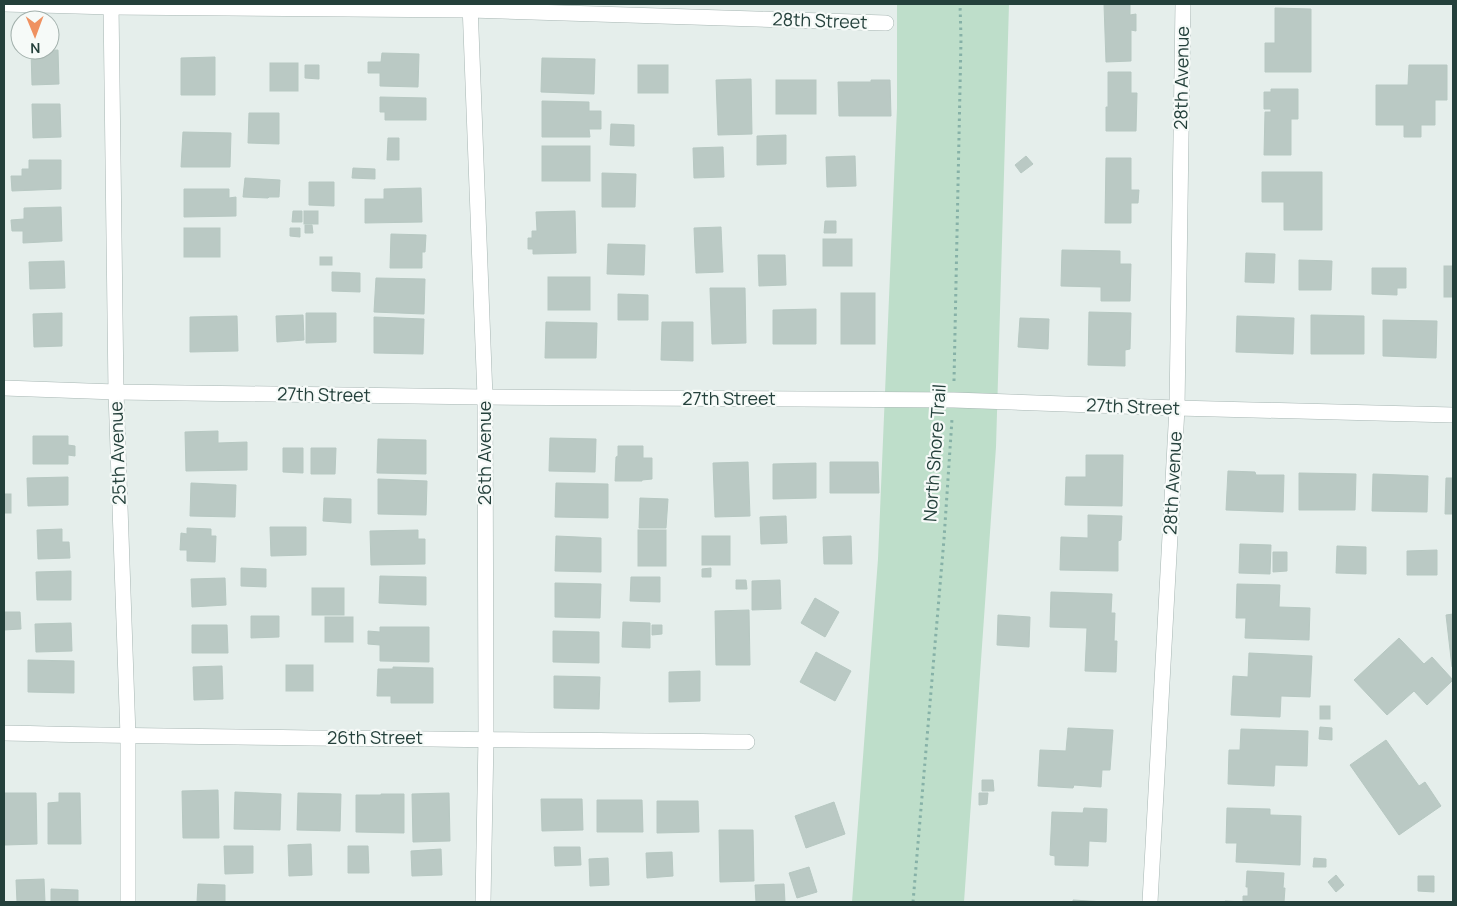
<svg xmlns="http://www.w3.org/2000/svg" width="1457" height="906" font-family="Manrope,sans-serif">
<rect width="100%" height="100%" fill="#e5eeeb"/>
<path fill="#bedeca" d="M 897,4 L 1009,4 L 996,447 L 964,902 L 852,902 L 878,559 L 897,108 Z"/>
<g fill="#bac9c4" stroke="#b7c8c2">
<path d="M 1104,4 L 1130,4 L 1130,15 L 1136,14 L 1136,31 L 1131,30 L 1131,61 L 1106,62 Z"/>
<path d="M 1275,8 L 1311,9 L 1311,72 L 1265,72 L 1265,43 L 1275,43 Z"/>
<path d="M 58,50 L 59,84 L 32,85 L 31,51 Z"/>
<path d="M 382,53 L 419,54 L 418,87 L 380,86 L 380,73 L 368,73 L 368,62 L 381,62 Z"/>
<path d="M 215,57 L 215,95 L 181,95 L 181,58 Z"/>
<path d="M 542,58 L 595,59 L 594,94 L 541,92 Z"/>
<rect x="270" y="63" width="28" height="28"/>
<path d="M 305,65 L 319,65 L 319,79 L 305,78 Z"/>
<rect x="638" y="65" width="30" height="28"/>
<path d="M 1409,65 L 1447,65 L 1447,100 L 1435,100 L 1435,125 L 1421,125 L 1421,137 L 1404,137 L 1404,125 L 1376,125 L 1376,85 L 1408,85 Z"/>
<path d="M 1108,72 L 1131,72 L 1131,93 L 1137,93 L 1136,131 L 1106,131 L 1106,107 L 1108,107 Z"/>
<path d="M 751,79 L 752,134 L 718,135 L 716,80 Z"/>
<rect x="776" y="80" width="40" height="34"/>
<path d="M 871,80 L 890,80 L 891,116 L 839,116 L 838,82 L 871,82 Z"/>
<path d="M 1271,89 L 1298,89 L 1298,119 L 1291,119 L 1291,155 L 1264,155 L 1265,112 L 1271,112 L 1271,109 L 1264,109 L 1264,92 L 1271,92 Z"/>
<path d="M 380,97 L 426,98 L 426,120 L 385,120 L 385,112 L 380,112 Z"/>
<path d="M 542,101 L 589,102 L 589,111 L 601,111 L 601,129 L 589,129 L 590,137 L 542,137 Z"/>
<path d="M 32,104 L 60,104 L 61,137 L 33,138 Z"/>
<path d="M 249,113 L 279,113 L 279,144 L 248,143 Z"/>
<path d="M 611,124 L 634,125 L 634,146 L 610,145 Z"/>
<path d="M 183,132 L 231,133 L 230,167 L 181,167 Z"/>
<path d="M 786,135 L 786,164 L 757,165 L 757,136 Z"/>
<path d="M 388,138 L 399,138 L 399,160 L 387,160 Z"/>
<rect x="542" y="146" width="48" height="35"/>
<path d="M 723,147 L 724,177 L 694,178 L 693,148 Z"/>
<path d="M 855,156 L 856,186 L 827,187 L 826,157 Z"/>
<path d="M 1026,156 L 1033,164 L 1021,173 L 1015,165 Z"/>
<path d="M 1106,158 L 1131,158 L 1131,190 L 1139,190 L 1138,203 L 1131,203 L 1131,223 L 1105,223 Z"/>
<path d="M 29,160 L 61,160 L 61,189 L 12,191 L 11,176 L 22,176 L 22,169 L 29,169 Z"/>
<path d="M 353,168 L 375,169 L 375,179 L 352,178 Z"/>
<path d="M 1262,172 L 1322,172 L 1322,230 L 1284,230 L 1284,202 L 1262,202 Z"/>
<path d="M 602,173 L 636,174 L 635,207 L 602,207 Z"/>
<path d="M 245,178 L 280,180 L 279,197 L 269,197 L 268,198 L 243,197 Z"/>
<path d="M 309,182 L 334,182 L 334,206 L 309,205 Z"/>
<path d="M 421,188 L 422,222 L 365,223 L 365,199 L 384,199 L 384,189 Z"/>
<path d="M 184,189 L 229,189 L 229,198 L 236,197 L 236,216 L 184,217 Z"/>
<path d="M 61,207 L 62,241 L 23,243 L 23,231 L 12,231 L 11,220 L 24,219 L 24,208 Z"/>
<path d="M 293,211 L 302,211 L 302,222 L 292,222 Z"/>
<rect x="304" y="211" width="14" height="13"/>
<path d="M 575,211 L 576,253 L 533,254 L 533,249 L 528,249 L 528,238 L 532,238 L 532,231 L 537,231 L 536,212 Z"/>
<path d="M 825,221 L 836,221 L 836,233 L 824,233 Z"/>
<path d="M 305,225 L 312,225 L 313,233 L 305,233 Z"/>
<path d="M 721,227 L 723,272 L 696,273 L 694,228 Z"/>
<rect x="184" y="228" width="36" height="29"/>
<path d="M 290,228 L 300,228 L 300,237 L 290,236 Z"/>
<path d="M 391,234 L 426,235 L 425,252 L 422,252 L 422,268 L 390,268 Z"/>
<rect x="823" y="239" width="29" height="27"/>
<path d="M 608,244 L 645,245 L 644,275 L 607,274 Z"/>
<path d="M 1062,250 L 1120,251 L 1120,264 L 1131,264 L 1130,301 L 1101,301 L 1101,287 L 1061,286 Z"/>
<path d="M 1246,253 L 1275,254 L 1274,283 L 1245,282 Z"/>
<path d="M 758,255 L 785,255 L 786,285 L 759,286 Z"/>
<rect x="320" y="257" width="12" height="8"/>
<path d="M 1299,260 L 1332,261 L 1331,290 L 1299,290 Z"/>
<path d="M 64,261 L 65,288 L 30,289 L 29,262 Z"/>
<rect x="1444" y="266" width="9" height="31"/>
<path d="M 1372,268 L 1406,268 L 1406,288 L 1397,288 L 1397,295 L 1372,294 Z"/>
<path d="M 332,272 L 360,273 L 360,292 L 332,291 Z"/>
<rect x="548" y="277" width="42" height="33"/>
<path d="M 376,278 L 425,279 L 424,314 L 374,312 Z"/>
<path d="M 710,288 L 745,288 L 746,343 L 712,344 Z"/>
<rect x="841" y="293" width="34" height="51"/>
<path d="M 618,294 L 648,295 L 648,320 L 618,320 Z"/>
<path d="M 816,309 L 816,344 L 773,344 L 773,310 Z"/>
<path d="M 1089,312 L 1131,313 L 1130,349 L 1125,350 L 1125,366 L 1088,365 Z"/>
<path d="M 62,313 L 62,346 L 34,347 L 33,314 Z"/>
<path d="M 306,313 L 336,313 L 336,342 L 306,343 Z"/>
<path d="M 303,315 L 304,340 L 277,342 L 276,316 Z"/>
<path d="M 1311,315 L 1364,316 L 1364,354 L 1311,354 Z"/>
<path d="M 237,316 L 238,351 L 190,352 L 190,317 Z"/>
<path d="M 1237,316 L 1294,318 L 1293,354 L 1236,352 Z"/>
<path d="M 374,317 L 424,319 L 423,354 L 374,353 Z"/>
<path d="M 1020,318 L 1049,319 L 1048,349 L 1018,347 Z"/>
<path d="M 1383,320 L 1437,321 L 1436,358 L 1383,356 Z"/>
<path d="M 546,322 L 597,323 L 596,358 L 545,358 Z"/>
<path d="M 662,322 L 693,322 L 693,361 L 661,360 Z"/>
<path d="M 218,431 L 218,443 L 247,442 L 247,470 L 186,471 L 185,432 Z"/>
<path d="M 33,436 L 68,436 L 68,445 L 75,446 L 75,456 L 68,455 L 68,464 L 33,464 Z"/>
<path d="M 550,438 L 596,439 L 595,472 L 549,471 Z"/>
<path d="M 378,439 L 426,440 L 426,474 L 377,473 Z"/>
<path d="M 618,446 L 643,446 L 643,458 L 652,458 L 652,479 L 642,480 L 642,481 L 615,481 L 616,457 L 618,456 Z"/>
<path d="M 283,448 L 303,448 L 303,473 L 283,472 Z"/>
<path d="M 311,448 L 336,448 L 335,474 L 311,474 Z"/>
<path d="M 1086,455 L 1123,455 L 1122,506 L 1065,505 L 1066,477 L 1086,477 Z"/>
<path d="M 748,462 L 750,516 L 715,517 L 713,463 Z"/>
<path d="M 830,462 L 878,462 L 879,493 L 830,493 Z"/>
<path d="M 816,463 L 816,498 L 773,499 L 773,464 Z"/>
<path d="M 1228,471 L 1255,472 L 1256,475 L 1284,475 L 1283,512 L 1226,510 Z"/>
<path d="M 1299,473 L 1356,474 L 1355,510 L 1299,510 Z"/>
<path d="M 1373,474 L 1428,476 L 1427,512 L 1372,511 Z"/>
<path d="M 68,477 L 68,505 L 28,506 L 27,478 Z"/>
<path d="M 1446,478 L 1453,478 L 1453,514 L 1445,514 Z"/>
<path d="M 378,479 L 427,481 L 426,515 L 378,514 Z"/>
<path d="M 191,483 L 236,485 L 235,517 L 190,516 Z"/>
<path d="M 556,483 L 608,484 L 608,518 L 555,517 Z"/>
<rect x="4" y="494" width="7" height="19"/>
<path d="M 324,498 L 351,499 L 351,523 L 323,521 Z"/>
<path d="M 640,498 L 668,499 L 666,528 L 639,528 Z"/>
<path d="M 1088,515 L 1122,516 L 1121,540 L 1118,541 L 1118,571 L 1060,570 L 1061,537 L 1088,538 Z"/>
<path d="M 786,516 L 787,543 L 761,544 L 760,517 Z"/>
<path d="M 270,527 L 306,527 L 306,555 L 271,556 Z"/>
<path d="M 187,528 L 211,529 L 211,536 L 216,536 L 215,562 L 187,561 L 187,550 L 180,550 L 181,533 L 187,534 Z"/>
<path d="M 62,529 L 62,542 L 69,542 L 70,558 L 38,559 L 37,530 Z"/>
<path d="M 418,530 L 418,539 L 425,539 L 425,564 L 371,565 L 370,531 Z"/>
<rect x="638" y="530" width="28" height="36"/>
<path d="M 556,536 L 601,538 L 601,572 L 555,571 Z"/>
<rect x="702" y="536" width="28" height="29"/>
<path d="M 851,536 L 852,564 L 824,564 L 823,537 Z"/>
<path d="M 1240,544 L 1271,545 L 1270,574 L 1239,573 Z"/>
<path d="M 1337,546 L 1366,547 L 1366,574 L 1336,573 Z"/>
<path d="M 1437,550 L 1437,575 L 1407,575 L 1407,551 Z"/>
<path d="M 1273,552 L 1287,552 L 1287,571 L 1273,572 Z"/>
<path d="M 241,568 L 266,569 L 266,587 L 241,586 Z"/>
<path d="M 711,568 L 711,577 L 702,577 L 702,569 Z"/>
<path d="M 71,571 L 71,600 L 37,600 L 36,572 Z"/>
<path d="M 380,576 L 426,577 L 426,605 L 379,603 Z"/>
<path d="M 631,577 L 660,577 L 660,602 L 630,601 Z"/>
<path d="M 225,578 L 226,605 L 192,607 L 191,579 Z"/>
<path d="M 736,580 L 746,580 L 747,589 L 736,589 Z"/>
<path d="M 780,580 L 781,609 L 752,610 L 752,581 Z"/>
<path d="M 555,583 L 601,584 L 600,618 L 555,617 Z"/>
<path d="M 1237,584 L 1280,585 L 1279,607 L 1310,608 L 1309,640 L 1245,638 L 1246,618 L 1236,618 Z"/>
<rect x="312" y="588" width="32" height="27"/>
<path d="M 1051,592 L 1112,594 L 1111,613 L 1115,613 L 1114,641 L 1117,641 L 1116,672 L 1085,671 L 1087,628 L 1050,627 Z"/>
<path d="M 815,598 L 839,612 L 825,637 L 801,623 Z"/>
<path d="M 749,610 L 750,665 L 716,665 L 715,611 Z"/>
<path d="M 4,612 L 20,612 L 21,629 L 4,630 Z"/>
<path d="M 1453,614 L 1453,667 L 1452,667 L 1446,615 Z"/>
<path d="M 998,615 L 1030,617 L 1029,647 L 997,645 Z"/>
<path d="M 251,616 L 279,616 L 279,637 L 251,638 Z"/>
<rect x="325" y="617" width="28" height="25"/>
<path d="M 623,622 L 650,623 L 650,648 L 622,647 Z"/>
<path d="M 71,623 L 72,651 L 36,652 L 35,624 Z"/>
<path d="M 192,625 L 227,625 L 228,653 L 192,653 Z"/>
<path d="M 652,625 L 662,625 L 662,634 L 652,635 Z"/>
<path d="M 380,627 L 429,627 L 429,662 L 380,661 L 380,645 L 368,644 L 368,631 L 380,632 Z"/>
<path d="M 553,631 L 599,632 L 599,663 L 553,662 Z"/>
<path d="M 1399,638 L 1424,664 L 1432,657 L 1453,680 L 1427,705 L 1414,691 L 1387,715 L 1354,680 Z"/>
<path d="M 816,652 L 851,671 L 835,701 L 800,682 Z"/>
<path d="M 1249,653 L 1312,656 L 1310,697 L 1281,696 L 1280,717 L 1231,715 L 1233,676 L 1248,677 Z"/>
<path d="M 28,660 L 74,661 L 74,693 L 28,692 Z"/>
<rect x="286" y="665" width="27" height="26"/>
<path d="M 222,666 L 223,699 L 194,700 L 193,667 Z"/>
<path d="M 393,667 L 433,668 L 433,703 L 391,703 L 391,696 L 377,696 L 378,669 L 393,669 Z"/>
<path d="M 700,671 L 700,701 L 669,702 L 669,672 Z"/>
<path d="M 554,676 L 600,677 L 599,709 L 554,708 Z"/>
<rect x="1320" y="706" width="10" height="13"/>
<path d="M 1320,727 L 1332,728 L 1332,740 L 1319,739 Z"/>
<path d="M 1068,728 L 1113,730 L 1110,770 L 1102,770 L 1101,787 L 1074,785 L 1073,788 L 1038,786 L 1040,750 L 1066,751 Z"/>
<path d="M 1241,729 L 1308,731 L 1307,766 L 1275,765 L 1274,786 L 1228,784 L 1229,750 L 1240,750 Z"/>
<path d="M 1386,740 L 1419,786 L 1425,782 L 1441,806 L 1399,835 L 1350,765 Z"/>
<path d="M 982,780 L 993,780 L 994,791 L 982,791 Z"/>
<path d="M 218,790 L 219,838 L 183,838 L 182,791 Z"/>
<path d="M 235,792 L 281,794 L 280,830 L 234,829 Z"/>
<path d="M 4,793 L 36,793 L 37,844 L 5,845 Z"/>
<path d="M 59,793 L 80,793 L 81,844 L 48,844 L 48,803 L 59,802 Z"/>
<path d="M 298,793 L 341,794 L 340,831 L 297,830 Z"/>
<path d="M 449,793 L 450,841 L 413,842 L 412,794 Z"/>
<path d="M 979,793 L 988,793 L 987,804 L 979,805 Z"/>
<path d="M 381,794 L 404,794 L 404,833 L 356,832 L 356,795 L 381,795 Z"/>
<path d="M 541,799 L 582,799 L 583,830 L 542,831 Z"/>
<path d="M 597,800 L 642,800 L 643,832 L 597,832 Z"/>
<path d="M 657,801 L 698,801 L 699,832 L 657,833 Z"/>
<path d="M 834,802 L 845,834 L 806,848 L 795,816 Z"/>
<path d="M 1084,808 L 1107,809 L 1106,842 L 1089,841 L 1088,866 L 1055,865 L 1055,856 L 1050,855 L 1052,812 L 1083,813 Z"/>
<path d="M 1227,808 L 1270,809 L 1270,815 L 1301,816 L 1300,865 L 1236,862 L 1237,843 L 1226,843 Z"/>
<path d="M 719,830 L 753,830 L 754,881 L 720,882 Z"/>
<path d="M 311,844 L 312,875 L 289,876 L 288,845 Z"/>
<path d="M 224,846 L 253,846 L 253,873 L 225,874 Z"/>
<path d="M 348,846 L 368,846 L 369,873 L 348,873 Z"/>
<path d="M 554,847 L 580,847 L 581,865 L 555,866 Z"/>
<path d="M 441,849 L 442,875 L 412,876 L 411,851 Z"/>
<path d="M 672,852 L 673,876 L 647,878 L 646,853 Z"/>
<path d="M 608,858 L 609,885 L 590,886 L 589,859 Z"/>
<path d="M 1314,858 L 1326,859 L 1326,867 L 1313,867 Z"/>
<path d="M 809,867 L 817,892 L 797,898 L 789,873 Z"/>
<path d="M 1247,871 L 1284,873 L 1283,888 L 1285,888 L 1284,902 L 1225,902 L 1225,901 L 1243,902 L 1243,896 L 1248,896 L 1248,887 L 1246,887 Z"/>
<path d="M 1336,875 L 1344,885 L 1336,892 L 1328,882 Z"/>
<path d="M 1418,876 L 1434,876 L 1434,892 L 1418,891 Z"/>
<path d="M 44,879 L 45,902 L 17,902 L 16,880 Z"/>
<path d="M 198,884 L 225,885 L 225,902 L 197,902 Z"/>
<path d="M 784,884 L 785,902 L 756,902 L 755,885 Z"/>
<path d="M 51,889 L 78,890 L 78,902 L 51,902 Z"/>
<path d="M 1073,900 L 1104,902 L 1073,902 Z"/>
</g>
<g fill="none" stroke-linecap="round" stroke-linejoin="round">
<g stroke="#a7b6b3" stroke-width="16">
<g id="minor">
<path d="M 4,4 L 111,7 L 470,10 L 886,23"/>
<path d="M 111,4 L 116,392 L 128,736 L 128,902"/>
<path d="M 470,4 L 485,397 L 486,738 L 483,902"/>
<path d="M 4,388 L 116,392 L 485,397 L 954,400 L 1177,408 L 1453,415"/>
<path d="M 4,733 C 251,739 499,739 747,742"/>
<path d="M 1150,902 L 1177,408 L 1183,4"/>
</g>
</g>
<g stroke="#86b1a7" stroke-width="3" stroke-dasharray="2.5 4" stroke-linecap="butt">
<path d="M 954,381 L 961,39 L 960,4"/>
<path d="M 913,902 L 944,539 L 952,419"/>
</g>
<use href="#minor" stroke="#fff" stroke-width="15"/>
</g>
<g text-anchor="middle" stroke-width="4.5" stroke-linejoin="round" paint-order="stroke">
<g font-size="18" fill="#24403b" stroke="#f6faf8">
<text transform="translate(820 21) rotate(2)" y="6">28th Street</text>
<text transform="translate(1182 78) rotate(-89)" y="6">28th Avenue</text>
<text transform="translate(324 395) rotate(1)" y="6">27th Street</text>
<text x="729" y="405">27th Street</text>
<text transform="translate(1133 407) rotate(2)" y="6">27th Street</text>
<text transform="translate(118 453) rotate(-92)" y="6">25th Avenue</text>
<text transform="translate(485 453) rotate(-90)" y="6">26th Avenue</text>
<text transform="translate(935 453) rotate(-86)" y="6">North Shore Trail</text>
<text transform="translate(1173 483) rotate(-87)" y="6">28th Avenue</text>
<text x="375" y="744">26th Street</text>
</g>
</g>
<rect width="1457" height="906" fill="none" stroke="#24403b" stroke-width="10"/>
<g transform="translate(35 35) rotate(179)"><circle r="24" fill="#f6faf8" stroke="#a2b0ac"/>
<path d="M0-4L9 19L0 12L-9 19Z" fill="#ef9161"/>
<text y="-8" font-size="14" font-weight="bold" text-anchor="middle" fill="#24403b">N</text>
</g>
</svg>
